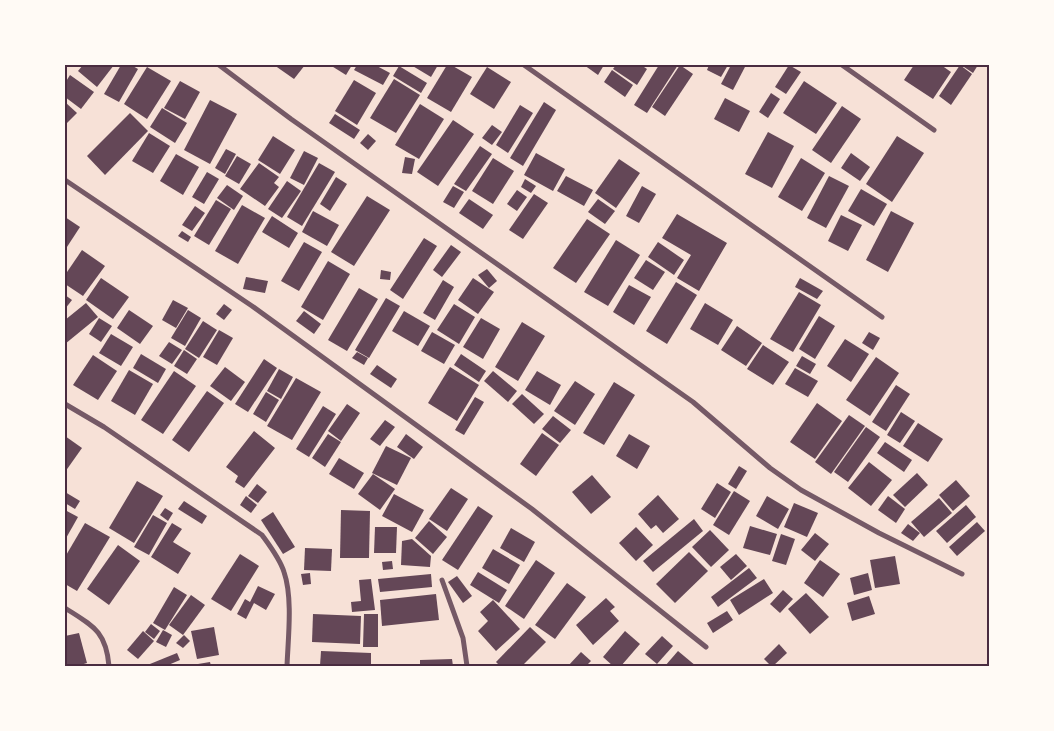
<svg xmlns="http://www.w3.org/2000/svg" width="1054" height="731" font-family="'Roboto Serif',serif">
<rect width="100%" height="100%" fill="#f7e1d7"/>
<g fill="#644757">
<path d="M 83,65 L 114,65 L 97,87 L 78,71 Z"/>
<path d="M 121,65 L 131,65 L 138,69 L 119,102 L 104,94 Z"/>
<path d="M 274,65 L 305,65 L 294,79 Z"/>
<path d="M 330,65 L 352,65 L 346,75 Z"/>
<path d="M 357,65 L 375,65 L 390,73 L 383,85 L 354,70 Z"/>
<path d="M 411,65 L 438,65 L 431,77 Z"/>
<path d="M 447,65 L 451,65 L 472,77 L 451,112 L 427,98 Z"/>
<path d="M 584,65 L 604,65 L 598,75 Z"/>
<path d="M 616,65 L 641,65 L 647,69 L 637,85 L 613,69 Z"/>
<path d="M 659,65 L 678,65 L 647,113 L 634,105 Z"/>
<path d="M 680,65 L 693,74 L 665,116 L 652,107 Z"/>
<path d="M 709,65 L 728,65 L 721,77 L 707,70 Z"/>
<path d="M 731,65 L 746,65 L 733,90 L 721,84 Z"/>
<path d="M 789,65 L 801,72 L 786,94 L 775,87 Z"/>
<path d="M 914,65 L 941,65 L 951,72 L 933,99 L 904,80 Z"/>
<path d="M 960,65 L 972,74 L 951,105 L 939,96 Z"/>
<path d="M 961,65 L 978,65 L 973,73 Z"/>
<path d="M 399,66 L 427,83 L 421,93 L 393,76 Z"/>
<path d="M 147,67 L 171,81 L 147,119 L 124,104 Z"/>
<path d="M 487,67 L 511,82 L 494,109 L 470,94 Z"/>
<path d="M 612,70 L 633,85 L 625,97 L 604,82 Z"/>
<path d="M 70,75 L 94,92 L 81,109 L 65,97 L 65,83 Z"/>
<path d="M 394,79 L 420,95 L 396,133 L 370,118 Z"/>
<path d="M 354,80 L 376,93 L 357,125 L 335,111 Z"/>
<path d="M 180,81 L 200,92 L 185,119 L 164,108 Z"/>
<path d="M 804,81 L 837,103 L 816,134 L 783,113 Z"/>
<path d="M 771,93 L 780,99 L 768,118 L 759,112 Z"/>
<path d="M 725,98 L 750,111 L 739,132 L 714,119 Z"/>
<path d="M 210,100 L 237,114 L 210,164 L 184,150 Z"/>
<path d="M 65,102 L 77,113 L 65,125 Z"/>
<path d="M 544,102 L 556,110 L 523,166 L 510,158 Z"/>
<path d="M 420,104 L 444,119 L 419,159 L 395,145 Z"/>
<path d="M 520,105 L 533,113 L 508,153 L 496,145 Z"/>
<path d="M 842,106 L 861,119 L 831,163 L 812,150 Z"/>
<path d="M 162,108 L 187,123 L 175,143 L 150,127 Z"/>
<path d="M 130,113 L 148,131 L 105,175 L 87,156 Z"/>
<path d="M 335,114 L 360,130 L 354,139 L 329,123 Z"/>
<path d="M 453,120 L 474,134 L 438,186 L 417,172 Z"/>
<path d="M 492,125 L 502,132 L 492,145 L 482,138 Z"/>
<path d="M 768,132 L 794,146 L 772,188 L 745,174 Z"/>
<path d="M 149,133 L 170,146 L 153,173 L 132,161 Z"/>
<path d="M 368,134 L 376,141 L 368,150 L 360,143 Z"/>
<path d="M 273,136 L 295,150 L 280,174 L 258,160 Z"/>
<path d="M 897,136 L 924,153 L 892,202 L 866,184 Z"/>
<path d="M 480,146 L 492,154 L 466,191 L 454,184 Z"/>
<path d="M 226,149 L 236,154 L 225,174 L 215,168 Z"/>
<path d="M 304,151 L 318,158 L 304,185 L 290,178 Z"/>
<path d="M 536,153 L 565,169 L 553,191 L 524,175 Z"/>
<path d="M 851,153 L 870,167 L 860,181 L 841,168 Z"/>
<path d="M 176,154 L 199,167 L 183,195 L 160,181 Z"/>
<path d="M 237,156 L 251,164 L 239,184 L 225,176 Z"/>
<path d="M 405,157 L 415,159 L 412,174 L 402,173 Z"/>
<path d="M 493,158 L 514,171 L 493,204 L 472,191 Z"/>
<path d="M 801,158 L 825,173 L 802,211 L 778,197 Z"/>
<path d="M 619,159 L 640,173 L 616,208 L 595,193 Z"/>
<path d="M 259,163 L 279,177 L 274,183 L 279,187 L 265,206 L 240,189 Z"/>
<path d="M 319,163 L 335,172 L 302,226 L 287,217 Z"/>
<path d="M 207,172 L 219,179 L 204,204 L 192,197 Z"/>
<path d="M 566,176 L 593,190 L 584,206 L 557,191 Z"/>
<path d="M 829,176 L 849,186 L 826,228 L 807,218 Z"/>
<path d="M 336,177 L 347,184 L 330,211 L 320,204 Z"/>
<path d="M 525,179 L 536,186 L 531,193 L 521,187 Z"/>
<path d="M 287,181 L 301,191 L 282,218 L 268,209 Z"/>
<path d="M 227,185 L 243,196 L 234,210 L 217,198 Z"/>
<path d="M 453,186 L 464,192 L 454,208 L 443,202 Z"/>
<path d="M 642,186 L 656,194 L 639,223 L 626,216 Z"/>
<path d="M 861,189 L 887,204 L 874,226 L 848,211 Z"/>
<path d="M 517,190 L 527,197 L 517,211 L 507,204 Z"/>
<path d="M 534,194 L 548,203 L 523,239 L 509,230 Z"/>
<path d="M 367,196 L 390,210 L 354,266 L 331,252 Z"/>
<path d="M 469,199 L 493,215 L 483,229 L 459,213 Z"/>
<path d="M 598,199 L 615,211 L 605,224 L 588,212 Z"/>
<path d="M 216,200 L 231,209 L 209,245 L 194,236 Z"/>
<path d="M 242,205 L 265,218 L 238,264 L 215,251 Z"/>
<path d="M 195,206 L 205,213 L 192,231 L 182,225 Z"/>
<path d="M 313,211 L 339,225 L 327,246 L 302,232 Z"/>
<path d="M 891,211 L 914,223 L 888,272 L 866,260 Z"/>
<path d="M 677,214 L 727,243 L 699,291 L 677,278 L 691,255 L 662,238 Z"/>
<path d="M 841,215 L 862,225 L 848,251 L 828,241 Z"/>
<path d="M 272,216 L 298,233 L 289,248 L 262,232 Z"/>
<path d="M 65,217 L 80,227 L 65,250 Z"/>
<path d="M 587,219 L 610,234 L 576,283 L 553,268 Z"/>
<path d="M 182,231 L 191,237 L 188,242 L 178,236 Z"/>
<path d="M 424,238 L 437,246 L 403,299 L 390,290 Z"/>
<path d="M 616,240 L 640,255 L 608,306 L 584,292 Z"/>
<path d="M 304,242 L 322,252 L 299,291 L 281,281 Z"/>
<path d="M 658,242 L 684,260 L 674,275 L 648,257 Z"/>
<path d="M 451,245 L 461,252 L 442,277 L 433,270 Z"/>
<path d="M 82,250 L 105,266 L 83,296 L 65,284 L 65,275 Z"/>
<path d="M 646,260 L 665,272 L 653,290 L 634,278 Z"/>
<path d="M 328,261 L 350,274 L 323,320 L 301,307 Z"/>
<path d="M 487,269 L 497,281 L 489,288 L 478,275 Z"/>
<path d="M 381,270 L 391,272 L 390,280 L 380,279 Z"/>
<path d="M 246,277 L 268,281 L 265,293 L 243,289 Z"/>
<path d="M 101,278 L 129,297 L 113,319 L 86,300 Z"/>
<path d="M 473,278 L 494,292 L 478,314 L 458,300 Z"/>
<path d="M 800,278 L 823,291 L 817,299 L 795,287 Z"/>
<path d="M 443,280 L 454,287 L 435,320 L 423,313 Z"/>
<path d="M 676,282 L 697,295 L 667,344 L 646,331 Z"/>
<path d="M 629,285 L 651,297 L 634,325 L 613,312 Z"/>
<path d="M 359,288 L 378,299 L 347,351 L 328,340 Z"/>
<path d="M 799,292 L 821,305 L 793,352 L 770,339 Z"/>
<path d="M 65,295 L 72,300 L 65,309 Z"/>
<path d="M 386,298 L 400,306 L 369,358 L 355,350 Z"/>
<path d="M 173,300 L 188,308 L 176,328 L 162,320 Z"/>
<path d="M 86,303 L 98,317 L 65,344 L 65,320 Z"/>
<path d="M 705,303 L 733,320 L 718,345 L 690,329 Z"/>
<path d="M 224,304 L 232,310 L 224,320 L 216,314 Z"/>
<path d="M 454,304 L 475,317 L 459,344 L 437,330 Z"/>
<path d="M 129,310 L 153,326 L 140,344 L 117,328 Z"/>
<path d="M 188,310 L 201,318 L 185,346 L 171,338 Z"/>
<path d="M 304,311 L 321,324 L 314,334 L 296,321 Z"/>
<path d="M 404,311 L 430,326 L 418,346 L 392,331 Z"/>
<path d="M 819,316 L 835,326 L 815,359 L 799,349 Z"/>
<path d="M 99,318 L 112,326 L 101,342 L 89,334 Z"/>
<path d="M 481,318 L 500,329 L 483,359 L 463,347 Z"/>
<path d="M 203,321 L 217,330 L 199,358 L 185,349 Z"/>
<path d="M 522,322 L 545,336 L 518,381 L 495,367 Z"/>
<path d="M 737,326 L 762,343 L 746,366 L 721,350 Z"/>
<path d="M 219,330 L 233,338 L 217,365 L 203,357 Z"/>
<path d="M 432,332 L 455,345 L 444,364 L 421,351 Z"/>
<path d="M 869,332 L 880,338 L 873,350 L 862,343 Z"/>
<path d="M 111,334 L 133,347 L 121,366 L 99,353 Z"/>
<path d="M 845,339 L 869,354 L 851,382 L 827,366 Z"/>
<path d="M 169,342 L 182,350 L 172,364 L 159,356 Z"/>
<path d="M 763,345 L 789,362 L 773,385 L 747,369 Z"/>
<path d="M 184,350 L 197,359 L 187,374 L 174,366 Z"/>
<path d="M 357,352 L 368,358 L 364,365 L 352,358 Z"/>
<path d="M 141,354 L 166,369 L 158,383 L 133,368 Z"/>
<path d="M 461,354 L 486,371 L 479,382 L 454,365 Z"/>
<path d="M 93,355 L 117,371 L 98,400 L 73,385 Z"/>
<path d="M 802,356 L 816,364 L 810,374 L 796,366 Z"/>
<path d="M 876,357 L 899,373 L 870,416 L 846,400 Z"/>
<path d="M 264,359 L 277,368 L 248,412 L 235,404 Z"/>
<path d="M 377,365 L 397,379 L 391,388 L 370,374 Z"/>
<path d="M 225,367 L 245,382 L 231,401 L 210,386 Z"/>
<path d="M 450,367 L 479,385 L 457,421 L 428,403 Z"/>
<path d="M 795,368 L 818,381 L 808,397 L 785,384 Z"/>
<path d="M 279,369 L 293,377 L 281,399 L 267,391 Z"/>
<path d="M 129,370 L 153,384 L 135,415 L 111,401 Z"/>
<path d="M 174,371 L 196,386 L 163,434 L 141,420 Z"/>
<path d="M 493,371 L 517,391 L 508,402 L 484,381 Z"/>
<path d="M 537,371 L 561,385 L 550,405 L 525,390 Z"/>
<path d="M 296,378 L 321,392 L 292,440 L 267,426 Z"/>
<path d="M 575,381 L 595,394 L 575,425 L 554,411 Z"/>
<path d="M 614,382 L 635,395 L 604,445 L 583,433 Z"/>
<path d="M 896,385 L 910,394 L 886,431 L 872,422 Z"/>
<path d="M 207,391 L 224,403 L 189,452 L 172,440 Z"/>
<path d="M 266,392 L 279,400 L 266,422 L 253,414 Z"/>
<path d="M 522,394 L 544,414 L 534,424 L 512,404 Z"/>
<path d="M 475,397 L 484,402 L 464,435 L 455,430 Z"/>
<path d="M 817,403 L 842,421 L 815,459 L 790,442 Z"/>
<path d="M 347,404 L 360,413 L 341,441 L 328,431 Z"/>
<path d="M 323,406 L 336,414 L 309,457 L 296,449 Z"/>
<path d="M 901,412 L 915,421 L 900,443 L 887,435 Z"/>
<path d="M 849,415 L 865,426 L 831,474 L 815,462 Z"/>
<path d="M 553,416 L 571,430 L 560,443 L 542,429 Z"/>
<path d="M 385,420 L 395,427 L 380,446 L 370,439 Z"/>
<path d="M 918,423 L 943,439 L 928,462 L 903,446 Z"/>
<path d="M 866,427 L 880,437 L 848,482 L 834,472 Z"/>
<path d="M 254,431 L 275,448 L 244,488 L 235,482 L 238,476 L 226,467 Z"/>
<path d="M 542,433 L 559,445 L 536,476 L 520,464 Z"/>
<path d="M 328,434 L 341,442 L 325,467 L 312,458 Z"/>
<path d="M 406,434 L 423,447 L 414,459 L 397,447 Z"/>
<path d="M 629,434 L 650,446 L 637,469 L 616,456 Z"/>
<path d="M 65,436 L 82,448 L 65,472 Z"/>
<path d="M 885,442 L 912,460 L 904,472 L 877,453 Z"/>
<path d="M 386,446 L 411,458 L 397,485 L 372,473 Z"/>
<path d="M 339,458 L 364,473 L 354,489 L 329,474 Z"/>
<path d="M 869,462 L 892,480 L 871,506 L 848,488 Z"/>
<path d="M 739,466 L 747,471 L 736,489 L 728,484 Z"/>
<path d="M 917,473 L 928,485 L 905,507 L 893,495 Z"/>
<path d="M 373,474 L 395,489 L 380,510 L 358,494 Z"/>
<path d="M 592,475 L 611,497 L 591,514 L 572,492 Z"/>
<path d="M 956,480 L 970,496 L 953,511 L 939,495 Z"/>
<path d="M 137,481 L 163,496 L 134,543 L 109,528 Z"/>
<path d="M 717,483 L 731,492 L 715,518 L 701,509 Z"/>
<path d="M 257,484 L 267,492 L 258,503 L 248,496 Z"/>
<path d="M 451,488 L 468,499 L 447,531 L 429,519 Z"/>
<path d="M 734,491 L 750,501 L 729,535 L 713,525 Z"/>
<path d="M 65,492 L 80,501 L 75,509 L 65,503 Z"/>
<path d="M 394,494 L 424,510 L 412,532 L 382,516 Z"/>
<path d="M 658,495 L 679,519 L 663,533 L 656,525 L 651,529 L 638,514 Z"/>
<path d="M 246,496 L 257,505 L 251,513 L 240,505 Z"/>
<path d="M 767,496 L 789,509 L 778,529 L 756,516 Z"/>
<path d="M 888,496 L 905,509 L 896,523 L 878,510 Z"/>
<path d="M 939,498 L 952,513 L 924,537 L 911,522 Z"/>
<path d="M 184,501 L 207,516 L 202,524 L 178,509 Z"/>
<path d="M 794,503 L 818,513 L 807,537 L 784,527 Z"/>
<path d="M 966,505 L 976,517 L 947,543 L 936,531 Z"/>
<path d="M 478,506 L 493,516 L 458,570 L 442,560 Z"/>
<path d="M 165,508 L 173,513 L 168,521 L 160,515 Z"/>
<path d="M 65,510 L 78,517 L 65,540 Z"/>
<path d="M 341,510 L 370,511 L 369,558 L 340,558 Z"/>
<path d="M 273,512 L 295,547 L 283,554 L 261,520 Z"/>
<path d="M 153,515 L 167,523 L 149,555 L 134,547 Z"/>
<path d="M 694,519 L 703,531 L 653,572 L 643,561 Z"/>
<path d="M 429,521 L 447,537 L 433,554 L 415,538 Z"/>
<path d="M 977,522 L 985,531 L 957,556 L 949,547 Z"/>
<path d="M 85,523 L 110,537 L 77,591 L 65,584 L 65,557 Z"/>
<path d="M 172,523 L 182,529 L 173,542 L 191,553 L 178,574 L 151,557 Z"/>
<path d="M 908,524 L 920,533 L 913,541 L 901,533 Z"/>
<path d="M 750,526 L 777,534 L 770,555 L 743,548 Z"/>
<path d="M 375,527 L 397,527 L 396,553 L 374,553 Z"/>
<path d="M 636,527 L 653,545 L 636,561 L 619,543 Z"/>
<path d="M 511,528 L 535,542 L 524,562 L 500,548 Z"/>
<path d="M 710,530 L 729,550 L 711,567 L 692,547 Z"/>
<path d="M 815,533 L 829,544 L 815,561 L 801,550 Z"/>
<path d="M 781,534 L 795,539 L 786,565 L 772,561 Z"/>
<path d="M 412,539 L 431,556 L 430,567 L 401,565 L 402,541 Z"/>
<path d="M 118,545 L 140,561 L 109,605 L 87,589 Z"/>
<path d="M 305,548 L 332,549 L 331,571 L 304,570 Z"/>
<path d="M 493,549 L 520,565 L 509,584 L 482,568 Z"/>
<path d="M 689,552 L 708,571 L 675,603 L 656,584 Z"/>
<path d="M 240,554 L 259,566 L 231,611 L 211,599 Z"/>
<path d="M 736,554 L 747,566 L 731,580 L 720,567 Z"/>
<path d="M 895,556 L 900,584 L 875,588 L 870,560 Z"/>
<path d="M 536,560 L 555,573 L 524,619 L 505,606 Z"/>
<path d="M 820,560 L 840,574 L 823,597 L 804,583 Z"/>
<path d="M 392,561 L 393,569 L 383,570 L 382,562 Z"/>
<path d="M 749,568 L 757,578 L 718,607 L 711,597 Z"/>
<path d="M 478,572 L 507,590 L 499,603 L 470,585 Z"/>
<path d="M 310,573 L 311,584 L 303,585 L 301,574 Z"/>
<path d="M 868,573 L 872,590 L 854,595 L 850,578 Z"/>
<path d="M 431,574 L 432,587 L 380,592 L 378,579 Z"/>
<path d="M 457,576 L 472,596 L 463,603 L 448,582 Z"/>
<path d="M 371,579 L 375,610 L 352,612 L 351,602 L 361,601 L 359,580 Z"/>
<path d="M 764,579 L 773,593 L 739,615 L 730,600 Z"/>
<path d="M 567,583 L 586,597 L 555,639 L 535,625 Z"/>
<path d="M 258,586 L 275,594 L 266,610 L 254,603 L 246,619 L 237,614 L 245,599 L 250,602 Z"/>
<path d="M 174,587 L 187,595 L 165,630 L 153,623 Z"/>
<path d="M 783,590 L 793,599 L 780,613 L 770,604 Z"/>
<path d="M 806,593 L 829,617 L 810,634 L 788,609 Z"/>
<path d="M 436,594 L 439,620 L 382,626 L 380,600 Z"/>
<path d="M 191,595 L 205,605 L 183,635 L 169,625 Z"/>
<path d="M 869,596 L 875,614 L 852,621 L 847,603 Z"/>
<path d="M 606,598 L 615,607 L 610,611 L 619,621 L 593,645 L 576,625 Z"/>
<path d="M 493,600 L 520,629 L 496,651 L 478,631 L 488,621 L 480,612 Z"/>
<path d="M 727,611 L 733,620 L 713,633 L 707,623 Z"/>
<path d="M 313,614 L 361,616 L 360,644 L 312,642 Z"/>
<path d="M 364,614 L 378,614 L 378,647 L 363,647 Z"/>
<path d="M 151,624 L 160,631 L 154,639 L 145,632 Z"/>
<path d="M 214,627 L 219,655 L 197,659 L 191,631 Z"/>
<path d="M 530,627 L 546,642 L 522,666 L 500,666 L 496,662 Z"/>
<path d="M 163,630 L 172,635 L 166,647 L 156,642 Z"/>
<path d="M 143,631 L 154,641 L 138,659 L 127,650 Z"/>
<path d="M 625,631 L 640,644 L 621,666 L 613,666 L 603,657 Z"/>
<path d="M 79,633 L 87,663 L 77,666 L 65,666 L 65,636 Z"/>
<path d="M 184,635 L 190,641 L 183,648 L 176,643 Z"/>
<path d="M 662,636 L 673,646 L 657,664 L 645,654 Z"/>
<path d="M 779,644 L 787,653 L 773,666 L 771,666 L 764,659 Z"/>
<path d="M 321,651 L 371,653 L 371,666 L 320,666 Z"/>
<path d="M 678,651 L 696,666 L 665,666 Z"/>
<path d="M 581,652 L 591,661 L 586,666 L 568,666 Z"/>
<path d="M 177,653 L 180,660 L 166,666 L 145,666 Z"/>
<path d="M 452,659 L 453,666 L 420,666 L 420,660 Z"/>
<path d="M 210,662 L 211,666 L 192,666 L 192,665 Z"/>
</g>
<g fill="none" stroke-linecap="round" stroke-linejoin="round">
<g stroke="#755966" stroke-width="5">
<path d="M 219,65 L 291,119 L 693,402 L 770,468 L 801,490 L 879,533 L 962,574"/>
<path d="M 524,65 L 882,317"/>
<path d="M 842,65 L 934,130"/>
<path d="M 65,180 L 252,306 L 532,509 L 706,647"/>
<path d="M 65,404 L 104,427 L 262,535 C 270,546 280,559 284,572 C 293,598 288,639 287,666"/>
<path d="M 442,580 L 463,638 L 467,666"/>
<path d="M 65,608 C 93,626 106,631 109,666"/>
</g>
</g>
<rect width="1054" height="731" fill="none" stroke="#fffaf5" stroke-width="132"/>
<rect x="66" y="66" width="922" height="599" fill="none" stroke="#4a2c40" stroke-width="2"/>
</svg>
